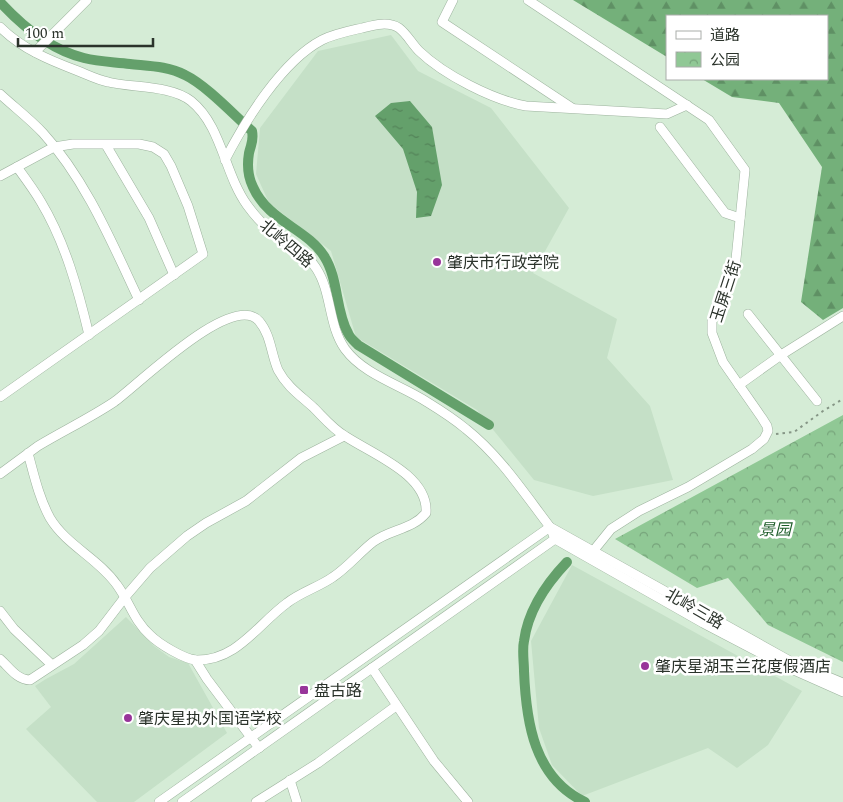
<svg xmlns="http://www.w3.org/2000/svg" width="843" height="802" font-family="Spectral,'Noto Sans SC',serif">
<defs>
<pattern id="forest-firs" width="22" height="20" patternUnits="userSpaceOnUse" patternTransform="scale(1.25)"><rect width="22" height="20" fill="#74b07a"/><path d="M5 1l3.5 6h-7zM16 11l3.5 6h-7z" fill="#5f9064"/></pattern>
<pattern id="park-crowns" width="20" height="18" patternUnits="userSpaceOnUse" patternTransform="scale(1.25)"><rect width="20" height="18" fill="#90c895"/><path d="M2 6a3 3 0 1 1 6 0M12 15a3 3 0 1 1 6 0" fill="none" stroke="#76a37a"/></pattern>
<pattern id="water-ripples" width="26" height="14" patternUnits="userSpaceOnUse" patternTransform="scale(1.25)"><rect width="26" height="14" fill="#64a06b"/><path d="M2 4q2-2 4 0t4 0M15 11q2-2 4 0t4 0" fill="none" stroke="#538358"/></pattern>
</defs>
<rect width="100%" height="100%" fill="#d5ecd6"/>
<g fill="#c5e0c7">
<path d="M 391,35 L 418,71 L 491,108 L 569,208 L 533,273 L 617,319 L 607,358 L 650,406 L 673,480 L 593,496 L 534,480 L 477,410 L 356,337 L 331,251 L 269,203 L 256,174 L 260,128 L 318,51 Z"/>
<path d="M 572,565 L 802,691 L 768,745 L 737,768 L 708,748 L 582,796 L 552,765 L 539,728 L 531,641 Z"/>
<path d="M 126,617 L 154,646 L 169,657 L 188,663 L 227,733 L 134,802 L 97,802 L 26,729 L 51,707 L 35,686 L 46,679 L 74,664 Z"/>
</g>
<path fill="url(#forest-firs)" d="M 573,0 L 843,0 L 843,308 L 823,320 L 801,302 L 822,167 L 779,103 L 732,97 L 702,79 L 827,79 L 827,16 L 667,16 L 667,57 Z"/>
<path fill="url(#park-crowns)" d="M 843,415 L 843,662 L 768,625 L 728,578 L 697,588 L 615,539 Z"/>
<path fill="url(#water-ripples)" d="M 410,101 L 432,127 L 442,185 L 431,216 L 416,218 L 417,192 L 403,149 L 375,116 L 391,103 Z"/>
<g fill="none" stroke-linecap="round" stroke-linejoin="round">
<g stroke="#64a06b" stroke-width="10">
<path d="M 0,2 C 23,27 51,50 84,58 C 99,62 115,62 130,64 C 148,66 168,66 185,75 C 206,85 234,115 252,131 C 254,141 251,144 249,153 C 247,165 248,177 253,187 C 268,221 307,229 324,256 C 339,279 335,310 348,333 C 350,338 355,342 358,345 L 489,425"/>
<path d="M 567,562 C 547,583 528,611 524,641 C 522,650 524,662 524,671 C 526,722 534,778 585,802"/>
</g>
<g stroke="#9db39e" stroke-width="10">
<g id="minor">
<path d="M 453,0 L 442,22 L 572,108"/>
<path d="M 528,0 L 709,120 L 745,170 L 736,259 L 733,274 L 712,321 L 712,333 L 723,362 L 762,418 L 767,426 L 768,431 L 764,439 L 752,449 L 688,487 L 639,511 L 611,529 L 594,550"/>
<path d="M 0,27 C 22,49 49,60 78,71 C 88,75 98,80 108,82 C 132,88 171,85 191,101 C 222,126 224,173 247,205 C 255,216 263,225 273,233 C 288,245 306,252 316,268 C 332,292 328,325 345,349 C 364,375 401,385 427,402 C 440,410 454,419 466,429 C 500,456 524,493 550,527 L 555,539"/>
<path d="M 35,52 L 87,0"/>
<path d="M 0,94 C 14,107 30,119 43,133 C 86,180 112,243 139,300"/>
<path d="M 660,127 L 725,213 L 740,218"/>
<path d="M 106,145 L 149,218 L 174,275"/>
<path d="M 225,160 C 245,121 282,61 322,40 C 334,34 349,31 362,28 C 374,25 388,21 399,28 C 407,34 412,44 419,51 C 444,75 493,100 526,106 L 667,114 L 687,105"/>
<path d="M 17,167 C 25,178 34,190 41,202 C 65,242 78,289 89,335"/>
<path d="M 0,176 L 54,147 L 73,144 L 139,144 L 153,147 L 164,154 L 171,166 L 188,206 L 203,254 L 0,397"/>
<path d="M 748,314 L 817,401"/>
<path d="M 739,385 L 781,355 L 843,316"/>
<path d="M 0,474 L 38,446 C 63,431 90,418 114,402 C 137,386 232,291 259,321 C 271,335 271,354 278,370 C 287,387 301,396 314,408 C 324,418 333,429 345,436 C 372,454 429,475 426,513 C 412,530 390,529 373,542 C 359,553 348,567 333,577 C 319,587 301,592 287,603 C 258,624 237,661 196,660 C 184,659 159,644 150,635 C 134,621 129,601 117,585 C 99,559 66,545 50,518 C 39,498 34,475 28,453"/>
<path d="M 555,539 L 703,623 L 789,668 L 843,692"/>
<path d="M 0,611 L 14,629 L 52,665"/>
<path d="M 0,659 C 9,667 17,680 30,680 L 83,645 L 99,631 L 125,597 L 150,568 L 187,536 L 206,523 L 246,501 L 301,458 L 344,436"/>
<path d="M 195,660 L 207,679 L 259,748"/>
<path d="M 372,668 L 434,761 L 468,802"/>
<path d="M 290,780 L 297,802"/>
<path d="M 159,802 L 550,527 L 790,661 L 843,683"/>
<path d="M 182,802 L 555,539"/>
<path d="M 256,802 L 318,763 L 396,706"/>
</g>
</g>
<path stroke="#869686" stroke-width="2" stroke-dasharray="2.5 4" stroke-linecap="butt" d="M 776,434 L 794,432 L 823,411 L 843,399"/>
<use href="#minor" stroke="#fff" stroke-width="9"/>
</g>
<g fill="#98359a" stroke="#fff" stroke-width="2">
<circle cx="437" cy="262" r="5"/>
<circle cx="645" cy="666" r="5"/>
<rect x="299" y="685" width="10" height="10" rx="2.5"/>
<circle cx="128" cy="718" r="5"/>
</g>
<g text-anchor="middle" stroke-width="5" stroke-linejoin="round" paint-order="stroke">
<g font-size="16" fill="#2b332b" stroke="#fff">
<text transform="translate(287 243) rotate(40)" y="6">北岭四路</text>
<text transform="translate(725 291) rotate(-72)" y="6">玉屏三街</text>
<text transform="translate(695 608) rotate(30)" y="6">北岭三路</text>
</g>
<g font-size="16" fill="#2b332b" stroke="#fff" text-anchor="start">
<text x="447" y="268">肇庆市行政学院</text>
<text x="655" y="672">肇庆星湖玉兰花度假酒店</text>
<text x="314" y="696">盘古路</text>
<text x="138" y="724">肇庆星执外国语学校</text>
</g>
<g font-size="16" font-style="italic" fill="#1e5d2a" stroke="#fff">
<text x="775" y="535">景园</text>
</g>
</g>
<rect x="666" y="15" width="162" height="65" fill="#ffffff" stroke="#aaadaa"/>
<rect x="676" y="31" width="25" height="8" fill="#ffffff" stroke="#aaadaa"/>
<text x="710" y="40" font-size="15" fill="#2b332b">道路</text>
<rect x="676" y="52" width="25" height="15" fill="url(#park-crowns)" stroke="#aaadaa"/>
<text x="710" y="65" font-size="15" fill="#2b332b">公园</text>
<path d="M18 38v8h135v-8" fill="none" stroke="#2b332b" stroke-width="2.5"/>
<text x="25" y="38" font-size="15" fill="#2b332b" stroke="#ffffff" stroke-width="4" paint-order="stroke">100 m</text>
</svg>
